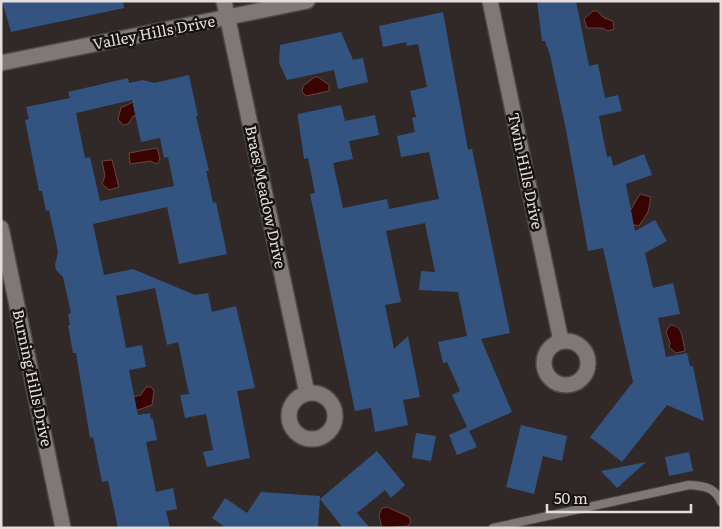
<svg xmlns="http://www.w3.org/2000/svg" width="722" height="529" font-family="Literata,serif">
<rect width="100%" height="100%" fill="#302928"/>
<g fill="#380300" stroke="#6b4542">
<path d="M 593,11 L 597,11 L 604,18 L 613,21 L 614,29 L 608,31 L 602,28 L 587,28 L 584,19 Z"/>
<path d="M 315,77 L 318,77 L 329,85 L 329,91 L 306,96 L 302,92 L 303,86 Z"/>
<path d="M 133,102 L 139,115 L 133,116 L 128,124 L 123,125 L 118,119 L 121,108 Z"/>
<path d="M 157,148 L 160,159 L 157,164 L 150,161 L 130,164 L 129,153 Z"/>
<path d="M 112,160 L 119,187 L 109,190 L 102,184 L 105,176 L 102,161 Z"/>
<path d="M 640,194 L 651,197 L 648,212 L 639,226 L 630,224 L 630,211 Z"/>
<path d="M 670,325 C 683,325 682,339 685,351 L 676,353 L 669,347 L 670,343 L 666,332 Z"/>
<path d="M 146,387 L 151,387 L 154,391 L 152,405 L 135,411 L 133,397 L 141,395 Z"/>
<path d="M 387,507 L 409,517 L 411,522 L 408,526 L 382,528 L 379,515 L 382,508 Z"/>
</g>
<g fill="#335481" fill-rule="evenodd">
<path d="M 2,1 L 123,1 L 124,8 L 11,32 Z"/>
<path d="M 537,1 L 576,1 L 589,66 L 598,64 L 605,98 L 618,95 L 622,111 L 599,116 L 607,157 L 611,156 L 613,166 L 644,154 L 652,175 L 626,184 L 635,231 L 655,220 L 667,241 L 645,253 L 653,288 L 673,283 L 680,314 L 658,318 L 666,357 L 687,353 L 690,366 L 693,366 L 704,421 L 667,405 L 622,462 L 590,437 L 633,382 L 603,248 L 588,251 L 566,130 L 550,55 L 545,41 L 542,41 Z"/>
<path d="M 443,12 L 468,150 L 472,149 L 510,333 L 481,339 L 512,412 L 469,431 L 477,447 L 457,455 L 449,435 L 467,427 L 452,395 L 460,391 L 447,362 L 443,363 L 438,342 L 467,336 L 458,292 L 419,290 L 421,271 L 435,272 L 425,223 L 386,231 L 401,302 L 385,305 L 394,349 L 408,336 L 420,397 L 403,400 L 408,425 L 375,432 L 371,408 L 355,411 L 310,194 L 315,193 L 308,158 L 304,159 L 298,118 L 298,114 L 341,105 L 345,121 L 375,115 L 379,135 L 349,141 L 353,159 L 333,163 L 343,208 L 387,199 L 389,209 L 439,199 L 429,152 L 401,157 L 397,136 L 415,132 L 412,118 L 416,117 L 410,91 L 427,87 L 418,44 L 407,46 L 406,42 L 383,47 L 379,26 Z"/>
<path d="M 341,32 L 353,60 L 363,58 L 368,82 L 338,89 L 334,70 L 287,80 L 279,63 L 280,45 Z"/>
<path d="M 189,75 L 198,116 L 196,116 L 209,171 L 206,171 L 213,203 L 216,202 L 227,254 L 179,264 L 167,207 L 93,224 L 104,275 L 133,269 L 195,295 L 208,293 L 212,312 L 236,306 L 255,388 L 237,391 L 250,458 L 207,467 L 203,452 L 213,450 L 206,414 L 185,418 L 180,395 L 189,394 L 178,342 L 167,345 L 155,288 L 116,296 L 126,348 L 142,345 L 146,367 L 129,370 L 138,415 L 150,413 L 151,419 L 153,419 L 157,440 L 146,442 L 156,492 L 173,488 L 177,509 L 166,511 L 170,528 L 118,528 L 108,481 L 102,482 L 93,437 L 90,438 L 76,353 L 73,353 L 68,325 L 70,325 L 68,314 L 71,313 L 63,277 L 56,270 L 55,265 L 58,252 L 49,210 L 46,211 L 42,191 L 39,191 L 25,120 L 29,119 L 26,107 L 70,98 L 68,92 L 128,78 L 129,83 L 143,80 L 154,83 ZM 132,100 L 141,142 L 160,138 L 164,158 L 168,157 L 174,186 L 100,201 L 90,157 L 85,158 L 76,113 Z"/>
<path d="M 521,425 L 567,436 L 562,461 L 543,456 L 534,494 L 506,487 Z"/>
<path d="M 416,433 L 436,436 L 431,461 L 412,458 Z"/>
<path d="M 377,451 L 405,485 L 391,498 L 385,490 L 357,513 L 370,528 L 343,528 L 320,499 Z"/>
<path d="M 689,452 L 693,471 L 669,476 L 665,457 Z"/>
<path d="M 646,462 L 617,488 L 601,471 Z"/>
<path d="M 261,492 L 320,496 L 318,528 L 226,528 L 212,518 L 225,498 L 247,513 Z"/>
</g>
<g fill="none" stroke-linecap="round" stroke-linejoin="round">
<g stroke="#4d4746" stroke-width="10">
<path id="service" d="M 493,528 L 689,485 C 704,486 715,487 721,502"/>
</g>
<g stroke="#4d4746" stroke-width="18">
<g id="minor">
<path d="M 224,1 L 307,393"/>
<path d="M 490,1 L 561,341"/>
<path d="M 1,63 L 307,1"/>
<path d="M 1,228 L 63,528"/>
<circle cx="566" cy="363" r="22"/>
<circle cx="312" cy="416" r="23"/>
</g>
</g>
<use href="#service" stroke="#807876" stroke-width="8"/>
<use href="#minor" stroke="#807876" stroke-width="15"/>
</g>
<g text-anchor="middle" stroke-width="5" stroke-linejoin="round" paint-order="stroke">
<g font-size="15" fill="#e2dedd" stroke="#161312">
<text transform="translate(154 33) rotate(-11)" y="5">Valley Hills Drive</text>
<text transform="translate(525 171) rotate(78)" y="5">Twin Hills Drive</text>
<text transform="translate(265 197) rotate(78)" y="5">Braes Meadow Drive</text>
<text transform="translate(32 378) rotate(78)" y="5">Burning Hills Drive</text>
</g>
</g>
<rect width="722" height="529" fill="none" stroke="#e2dedd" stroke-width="5"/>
<path d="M547 504v8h144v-8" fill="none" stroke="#e2dedd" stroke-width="2.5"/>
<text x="554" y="504" font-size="15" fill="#e2dedd" stroke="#161312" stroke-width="4" paint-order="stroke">50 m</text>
</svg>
